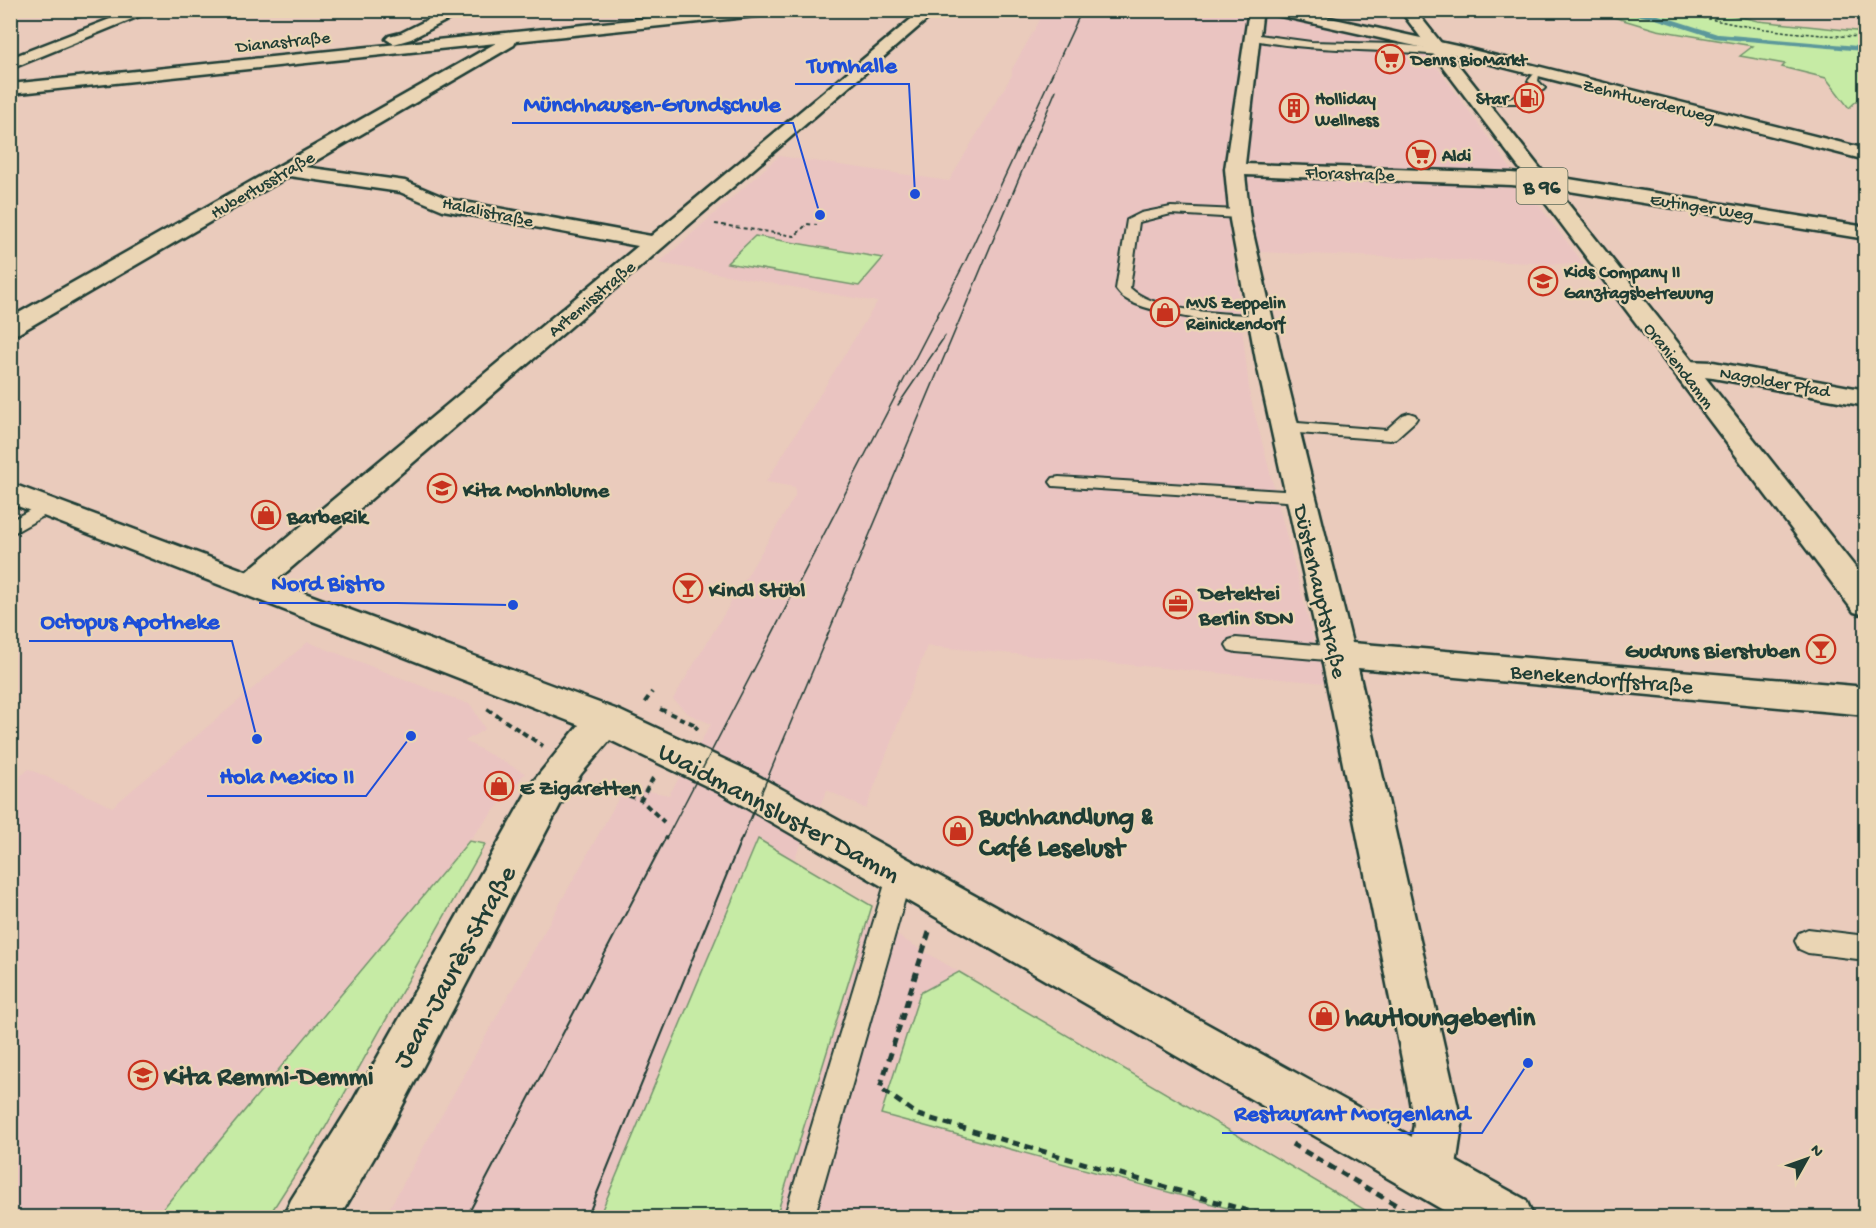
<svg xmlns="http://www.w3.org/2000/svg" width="1876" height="1228" font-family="'Gochi Hand',sans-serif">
<rect width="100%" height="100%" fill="#eacbbc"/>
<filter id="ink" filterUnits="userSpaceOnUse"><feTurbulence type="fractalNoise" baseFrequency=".0167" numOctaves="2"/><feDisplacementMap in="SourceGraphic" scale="12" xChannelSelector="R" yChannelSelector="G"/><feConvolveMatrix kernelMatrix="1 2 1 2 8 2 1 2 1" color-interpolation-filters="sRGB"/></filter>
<g filter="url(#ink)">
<g fill="#eac4c1">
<path d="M 1045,11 L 1247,11 L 1223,165 L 1250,396 L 1325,683 L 927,646 L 866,809 L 827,790 L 794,859 L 872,906 L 869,919 L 1377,1217 L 384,1218 L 625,787 L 669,795 L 711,724 L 687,713 L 673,699 L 795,496 L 795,487 L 766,482 L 877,302 L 659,263 L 779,156 L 949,181 L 1012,75 L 1012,69 Z"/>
<path d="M 1278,15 L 1413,43 L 1423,48 L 1512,170 L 1511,172 L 1252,161 L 1247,158 L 1262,18 Z"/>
<path d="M 1252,174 L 1509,185 L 1524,194 L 1530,194 L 1585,265 L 1258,252 L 1246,178 Z"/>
<path d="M 308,642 L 471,705 L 485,729 L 465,741 L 525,773 L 156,1217 L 11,1218 L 11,784 L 29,769 L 112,807 Z"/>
</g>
<g fill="#c6eba5" stroke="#72946c" stroke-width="1.5">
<path d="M 1593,11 L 1716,11 L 1758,21 L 1865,32 L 1865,93 L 1849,108 L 1826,78 L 1782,67 L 1785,64 L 1740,56 L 1753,46 L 1657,30 Z"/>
<path d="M 755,236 L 883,258 L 859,286 L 727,263 Z"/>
<path d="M 758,839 L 872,906 L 776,1217 L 599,1217 Z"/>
<path d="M 469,841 L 485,844 L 325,1128 L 268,1217 L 156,1217 Z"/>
<path d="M 959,972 L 1377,1217 L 1260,1217 L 881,1114 L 920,993 Z"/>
</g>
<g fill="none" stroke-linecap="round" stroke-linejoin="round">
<path stroke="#5c989b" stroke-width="4.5" d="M 1623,10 L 1657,17 L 1716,36 L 1866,49"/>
<g stroke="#1f3d34" stroke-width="4">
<g id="lane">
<path d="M 1252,34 L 1311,42 L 1394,44 L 1439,49 L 1444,52 L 1439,55 C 1376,48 1311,52 1249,39 L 1249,35 Z"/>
<path d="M 1533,75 L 1539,75 L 1538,81 L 1545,88 L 1543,90 L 1516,103 L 1497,103 L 1497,99 L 1510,98 L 1534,87 L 1528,81 Z"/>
<path d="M 1171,207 L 1239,210 L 1245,214 L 1239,218 L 1171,214 L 1139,222 L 1130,288 C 1157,313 1225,313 1261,316 L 1266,317 L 1268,320 L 1266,323 C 1243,329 1146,313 1126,299 C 1122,297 1119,293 1116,289 L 1127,220 L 1141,213 Z"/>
<path d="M 1409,413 L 1415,415 L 1417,418 L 1415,421 L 1396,438 L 1390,440 L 1285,432 L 1277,427 L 1285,422 L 1386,430 L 1403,415 Z"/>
<path d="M 1059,477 L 1300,492 L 1306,493 L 1309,497 L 1306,501 L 1300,502 L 1053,486 L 1050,482 L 1053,478 Z"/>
<path d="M 48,500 L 54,502 L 57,506 L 54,510 L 10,535 L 10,521 Z"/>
<path d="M 1236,638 L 1338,647 L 1345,649 L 1348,654 L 1345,659 L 1338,661 L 1236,652 L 1229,650 L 1226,645 L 1229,640 Z"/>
<path d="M 900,863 L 909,866 L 912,874 L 814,1218 L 784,1218 L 888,874 L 891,866 Z"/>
<path d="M 1808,929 L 1866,936 L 1866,960 L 1808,953 L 1799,949 L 1795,941 L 1799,933 Z"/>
</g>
</g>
<g stroke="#1f3d34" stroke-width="5">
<g id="street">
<path d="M 133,10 L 154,10 L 10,69 L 10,58 Z"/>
<path d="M 447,10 L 466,10 L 411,39 L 394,44 L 386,39 L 389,36 L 401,33 Z"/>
<path d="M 729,10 L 782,10 L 775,14 L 516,41 L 514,45 L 305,167 L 405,181 L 448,199 L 651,236 L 922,10 L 938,10 L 262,593 L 251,596 L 240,593 L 235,585 L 240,577 L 638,246 L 443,210 L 400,192 L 289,176 L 19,333 L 10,335 L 10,318 L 496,43 L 10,94 L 10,84 Z"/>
<path d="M 1253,10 L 1294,10 L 1457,46 L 1866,149 L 1866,160 L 1456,55 L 1267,13 L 1262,17 L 1245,164 L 1511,173 L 1563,178 L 1866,227 L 1866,239 L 1563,190 L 1511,185 L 1245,175 L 1250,220 L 1282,360 L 1352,643 L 1866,687 L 1866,715 L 1358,668 L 1462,1125 L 1455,1173 L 1448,1191 L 1430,1198 L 1412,1191 L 1405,1173 L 1414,1125 L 1407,1084 L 1321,654 L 1256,360 L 1230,220 L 1225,169 L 1248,16 Z"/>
<path d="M 1684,361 L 1713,362 L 1866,390 L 1866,406 L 1713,378 L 1675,374 L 1671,369 L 1675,364 Z"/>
</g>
</g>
<g stroke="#1f3d34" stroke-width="5">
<path id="secondary" d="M 10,483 L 618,710 L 749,771 L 1526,1200 L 1534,1218 L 1457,1218 L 721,793 L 610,740 L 581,774 L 560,805 L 386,1137 L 339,1218 L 283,1218 L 291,1200 L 352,1103 L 532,783 L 579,725 L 10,503 Z"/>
</g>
<g stroke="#1f3d34" stroke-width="5">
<path id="primary" d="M 1400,10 L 1415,10 L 1866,581 L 1866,615 L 1854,612 Z"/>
</g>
<path stroke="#1f3d34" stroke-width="1.5" stroke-dasharray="3 2" stroke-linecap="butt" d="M 1674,10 C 1737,28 1801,35 1866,37"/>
<path stroke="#1f3d34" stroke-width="2" stroke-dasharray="4 3" stroke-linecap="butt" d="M 715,224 L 795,236 L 807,224 L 817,225"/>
<g stroke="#1f3d34" stroke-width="4" stroke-dasharray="6 4.5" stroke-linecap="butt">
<path d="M 645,702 L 652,692"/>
<path d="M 487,709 L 543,746"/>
<path d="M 660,709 L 698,726 L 695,729"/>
<path d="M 653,778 L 641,800 L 664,822"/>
<path d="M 599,785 L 641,800"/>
</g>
<g stroke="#1f3d34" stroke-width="5" stroke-dasharray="8 6" stroke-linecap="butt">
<path d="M 929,932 L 880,1088 L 918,1115 L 1272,1218"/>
<path d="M 1292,1144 L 1418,1218"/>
</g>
<use href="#lane" fill="#ead5b4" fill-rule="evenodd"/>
<use href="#street" fill="#ead5b4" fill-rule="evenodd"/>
<use href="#secondary" fill="#ead5b4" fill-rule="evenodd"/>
<use href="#primary" fill="#ead5b4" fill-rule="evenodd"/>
<g stroke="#1f3d34" stroke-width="1.5">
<path d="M 898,405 L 945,336"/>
<path d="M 666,839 L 965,262 L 1082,10"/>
<path d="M 742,839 L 1056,90"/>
</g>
<g stroke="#1f3d34" stroke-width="2">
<path d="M 466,1218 L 666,837"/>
<path d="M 587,1218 L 742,837"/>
</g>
</g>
</g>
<defs>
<g id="supermarket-ring" transform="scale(1.5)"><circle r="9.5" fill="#ead5b4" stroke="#c8321e" stroke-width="1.5"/><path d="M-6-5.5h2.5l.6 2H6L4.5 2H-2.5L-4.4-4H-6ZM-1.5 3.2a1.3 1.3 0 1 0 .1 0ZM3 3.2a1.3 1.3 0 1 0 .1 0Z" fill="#c8321e"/></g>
<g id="fuel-ring" transform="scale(1.5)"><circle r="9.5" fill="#ead5b4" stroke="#c8321e" stroke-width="1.5"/><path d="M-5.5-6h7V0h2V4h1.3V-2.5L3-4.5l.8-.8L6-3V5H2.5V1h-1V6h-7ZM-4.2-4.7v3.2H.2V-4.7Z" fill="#c8321e"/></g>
<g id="building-ring" transform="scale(1.5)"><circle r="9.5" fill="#ead5b4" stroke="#c8321e" stroke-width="1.5"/><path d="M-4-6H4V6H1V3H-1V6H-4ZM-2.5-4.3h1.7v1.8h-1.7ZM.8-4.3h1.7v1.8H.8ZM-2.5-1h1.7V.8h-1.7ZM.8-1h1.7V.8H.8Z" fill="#c8321e"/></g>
<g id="school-ring" transform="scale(1.5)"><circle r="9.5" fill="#ead5b4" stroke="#c8321e" stroke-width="1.5"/><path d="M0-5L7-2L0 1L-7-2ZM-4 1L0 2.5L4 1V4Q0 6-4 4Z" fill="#c8321e"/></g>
<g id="shop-ring" transform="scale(1.5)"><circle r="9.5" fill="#ead5b4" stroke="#c8321e" stroke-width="1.5"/><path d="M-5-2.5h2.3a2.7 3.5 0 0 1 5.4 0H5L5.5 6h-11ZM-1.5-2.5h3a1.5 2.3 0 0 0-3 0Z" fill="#c8321e"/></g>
<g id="bar-ring" transform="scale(1.5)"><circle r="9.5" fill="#ead5b4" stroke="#c8321e" stroke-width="1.5"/><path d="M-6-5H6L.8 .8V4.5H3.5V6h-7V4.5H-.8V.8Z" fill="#c8321e"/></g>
<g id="office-ring" transform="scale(1.5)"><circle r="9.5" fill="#ead5b4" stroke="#c8321e" stroke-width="1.5"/><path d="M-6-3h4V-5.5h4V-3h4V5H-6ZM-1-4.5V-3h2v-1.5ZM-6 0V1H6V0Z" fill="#c8321e"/></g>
</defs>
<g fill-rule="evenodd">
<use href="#supermarket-ring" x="1390" y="59"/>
<use href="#fuel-ring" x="1529" y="98"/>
<use href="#building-ring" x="1294" y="108"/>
<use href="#supermarket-ring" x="1421" y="155"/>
<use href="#school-ring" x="1543" y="281"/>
<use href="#shop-ring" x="1165" y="312"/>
<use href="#school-ring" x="442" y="488"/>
<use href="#shop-ring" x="266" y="515"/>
<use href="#bar-ring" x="688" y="588"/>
<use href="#office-ring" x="1178" y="604"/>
<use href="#bar-ring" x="1821" y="649"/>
<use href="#shop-ring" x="499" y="786"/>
<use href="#shop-ring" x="958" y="831"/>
<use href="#shop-ring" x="1324" y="1016"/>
<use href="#school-ring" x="143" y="1075"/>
</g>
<g text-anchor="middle" stroke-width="4.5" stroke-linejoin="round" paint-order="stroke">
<g font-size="18" fill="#1f3d34" stroke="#ead5b4">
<text transform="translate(283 41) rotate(-6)" y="6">Dianastraße</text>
<text transform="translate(1649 100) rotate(14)" y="6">Zehntwerderweg</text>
<text transform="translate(1350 173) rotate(2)" y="6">Florastraße</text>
<text transform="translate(262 184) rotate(-30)" y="6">Hubertusstraße</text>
<text transform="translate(1702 206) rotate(9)" y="6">Eutinger Weg</text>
<text transform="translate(488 211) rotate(12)" y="6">Halalistraße</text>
<text transform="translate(591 298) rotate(-40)" y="6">Artemisstraße</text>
<text transform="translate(1680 365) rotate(52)" y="6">Oraniendamm</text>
<text transform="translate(1775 381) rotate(10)" y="6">Nagolder Pfad</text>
</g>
<g font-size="18" font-weight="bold" fill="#1f3d34" stroke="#ead5b4" text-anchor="start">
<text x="1411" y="65">Denns BioMarkt</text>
<text x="1315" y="104">Holliday<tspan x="1315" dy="21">Wellness</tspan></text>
<text x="1508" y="104" text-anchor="end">Star</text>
<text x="1442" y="161">Aldi</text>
<text x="1564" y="277">Kids Company II<tspan x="1564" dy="21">Ganztagsbetreuung</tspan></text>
<text x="1186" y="308">MVS Zeppelin<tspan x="1186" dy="21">Reinickendorf</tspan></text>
</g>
<rect fill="#ead5b4" stroke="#5c6b5a" stroke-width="1.5" x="1516.5" y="168" width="51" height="36" rx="4.5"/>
<g font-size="21" font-weight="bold" fill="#1f3d34">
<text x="1542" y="193">B 96</text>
</g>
<g font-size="22" font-weight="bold" fill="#1f3d34" stroke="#ead5b4" text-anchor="start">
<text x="463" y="496">Kita Mohnblume</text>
<text x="287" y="523">BarbeRik</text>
<text x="709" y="596">Kindl Stübl</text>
<text x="1199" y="599">Detektei<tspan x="1199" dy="25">Berlin SDN</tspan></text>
<text x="1800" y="657" text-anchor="end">Gudruns Bierstuben</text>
<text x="520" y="794">E Zigaretten</text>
</g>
<g font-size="22" fill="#1f3d34" stroke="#ead5b4">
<text transform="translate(1322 591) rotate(77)" y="8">Düsterhauptstraße</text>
<text transform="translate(1602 677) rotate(5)" y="8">Benekendorffstraße</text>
</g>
<g font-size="27" fill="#1f3d34" stroke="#ead5b4">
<text transform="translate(780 811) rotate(28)" y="9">Waidmannsluster Damm</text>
<text transform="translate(453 966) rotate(-61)" y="9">Jean-Jaurès-Straße</text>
</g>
<g font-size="27" font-weight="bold" fill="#1f3d34" stroke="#ead5b4" text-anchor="start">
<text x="979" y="824">Buchhandlung &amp;<tspan x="979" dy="31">Café Leselust</tspan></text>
<text x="1345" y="1025">hautloungeberlin</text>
<text x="164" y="1084">Kita Remmi-Demmi</text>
</g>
</g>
<path fill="none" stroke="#1d4ed8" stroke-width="2" d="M915 194L909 84H795M820 215L793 123H512M513 605L397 603H259M257 739L232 641H29M411 736L366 796H207M1528 1063L1482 1133H1222"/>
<g fill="#1d4ed8" stroke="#ead5b4" stroke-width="2">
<circle cx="915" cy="194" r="6"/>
<circle cx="820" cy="215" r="6"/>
<circle cx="513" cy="605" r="6"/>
<circle cx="257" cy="739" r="6"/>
<circle cx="411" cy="736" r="6"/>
<circle cx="1528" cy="1063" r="6"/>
</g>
<g font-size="24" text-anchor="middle" font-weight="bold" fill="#1d4ed8" stroke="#ead5b4" stroke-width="4.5" stroke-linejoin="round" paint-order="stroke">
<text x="852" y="72">Turnhalle</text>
<text x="652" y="111">Münchhausen-Grundschule</text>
<text x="328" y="590">Nord Bistro</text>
<text x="130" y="628">Octopus Apotheke</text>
<text x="287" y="783">Hola Mexico II</text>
<text x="1352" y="1120">Restaurant Morgenland</text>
</g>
<rect width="1876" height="1228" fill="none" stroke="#ead5b4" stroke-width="36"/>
<rect x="18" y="18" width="1840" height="1192" fill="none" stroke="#1f3d34" stroke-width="2" filter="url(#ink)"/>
<g transform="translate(1807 1159) rotate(50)" stroke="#ead5b4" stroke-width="4.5" paint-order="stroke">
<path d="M0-4.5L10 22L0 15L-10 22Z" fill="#1f3d34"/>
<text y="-9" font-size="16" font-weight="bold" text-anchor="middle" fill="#1f3d34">N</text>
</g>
</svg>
